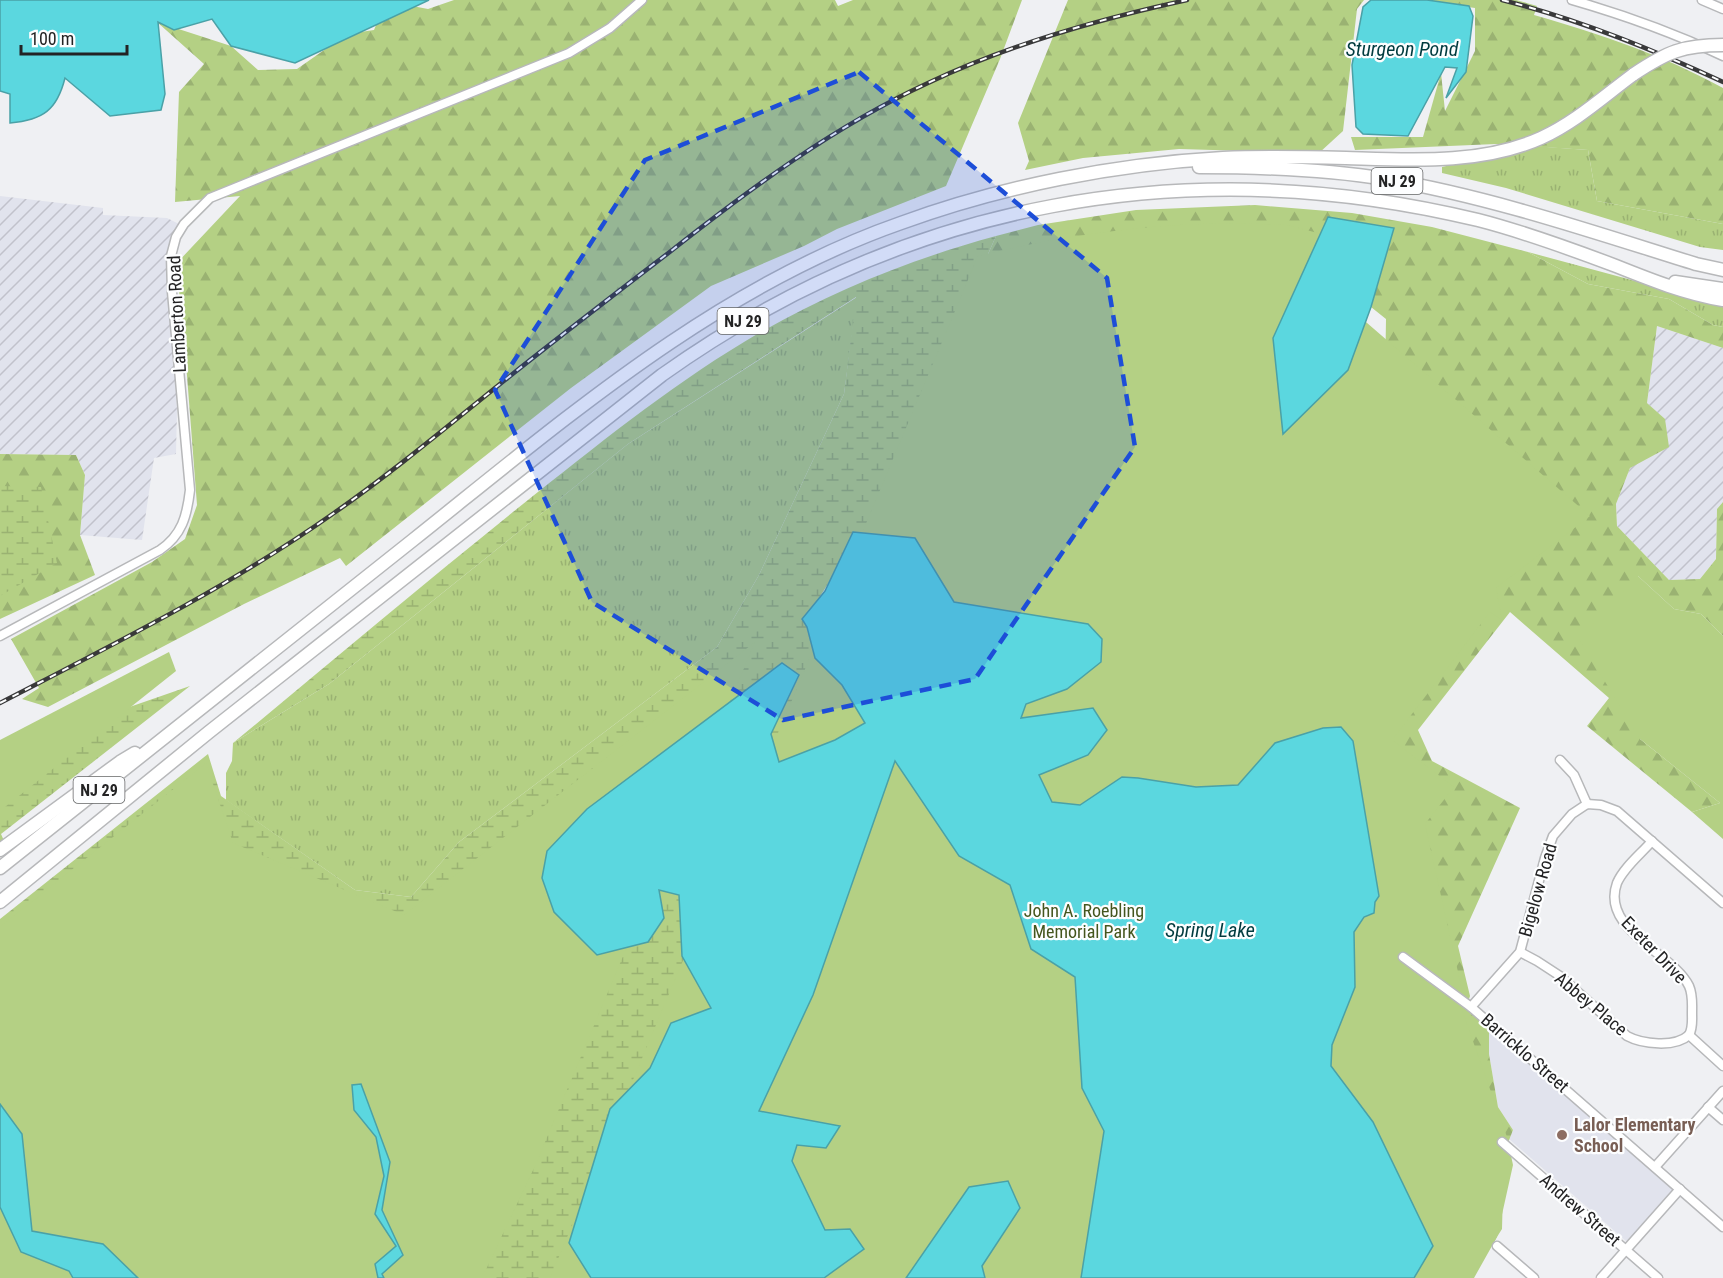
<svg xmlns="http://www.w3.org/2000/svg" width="1723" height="1278" font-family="'Roboto Condensed',sans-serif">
<defs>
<pattern id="industrial-furrows" width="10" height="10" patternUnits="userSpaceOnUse" patternTransform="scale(1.5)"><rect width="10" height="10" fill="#e1e3ed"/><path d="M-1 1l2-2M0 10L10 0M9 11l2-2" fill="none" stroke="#c1c2cb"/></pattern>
<pattern id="grass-tufts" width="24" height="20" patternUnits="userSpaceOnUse" patternTransform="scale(1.5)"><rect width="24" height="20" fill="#b4d084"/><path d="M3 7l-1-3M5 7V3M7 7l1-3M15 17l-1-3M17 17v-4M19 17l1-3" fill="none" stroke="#9ab272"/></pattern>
<pattern id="forest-firs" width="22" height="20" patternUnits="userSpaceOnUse" patternTransform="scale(1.5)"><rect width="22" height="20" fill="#b4d084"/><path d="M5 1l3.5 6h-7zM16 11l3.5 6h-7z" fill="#9ab272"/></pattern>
<pattern id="wetland-marsh" width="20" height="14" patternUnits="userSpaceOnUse" patternTransform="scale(1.5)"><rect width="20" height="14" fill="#b4d084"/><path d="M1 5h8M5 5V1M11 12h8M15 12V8" fill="none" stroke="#9ab272"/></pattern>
</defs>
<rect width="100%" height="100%" fill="#eff0f3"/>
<g fill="url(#industrial-furrows)">
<path d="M 0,196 L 103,208 L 103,215 L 167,218 L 179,224 L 168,260 L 177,410 L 176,454 L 154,458 L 142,540 L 80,535 L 85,475 L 76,455 L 0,454 Z"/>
<path d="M 1657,326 L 1723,348 L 1723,502 L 1717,509 L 1716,559 L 1700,579 L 1669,580 L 1617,526 L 1616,504 L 1630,468 L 1664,419 L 1647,403 Z"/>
</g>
<path fill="#e1e3ed" d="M 1489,1027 L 1672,1187 L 1672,1192 L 1631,1240 L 1626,1241 L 1509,1139 L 1513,1130 L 1498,1107 L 1489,1054 Z"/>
<g fill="url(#grass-tufts)">
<path d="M 1533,146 L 1588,150 L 1597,201 L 1723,224 L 1723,250 L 1700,247 L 1506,188 L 1442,173 L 1442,167 Z"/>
<path d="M 1528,252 L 1702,299 L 1723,300 L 1723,327 L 1713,325 L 1669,299 L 1588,284 Z"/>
<path d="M 857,297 L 844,394 L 759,575 L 717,647 L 459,842 L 411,897 L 355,890 L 226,800 L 226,773 L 232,761 L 233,743 L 329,684 L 628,444 Z"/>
</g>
<g fill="url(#forest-firs)">
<path d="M 454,0 L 835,0 L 838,6 L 853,0 L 1022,0 L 1000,59 L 946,186 L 837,229 L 804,246 L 711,286 L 571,388 L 346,566 L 340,558 L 244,604 L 48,707 L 22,699 L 39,688 L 11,639 L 152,562 L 185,539 L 197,505 L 182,311 L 175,265 L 240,196 L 175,202 L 179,92 L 204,64 L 157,22 L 231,46 L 258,70 L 297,69 L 347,34 L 374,30 L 386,1 L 428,9 Z"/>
<path d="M 1068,0 L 1364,0 L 1357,9 L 1343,131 L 1319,153 L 1179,149 L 1083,158 L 1025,170 L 1029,161 L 1018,123 Z"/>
<path d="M 1420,0 L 1516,0 L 1537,6 L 1534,15 C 1600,34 1663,55 1723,88 L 1723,224 L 1597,201 L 1588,150 L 1496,144 L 1355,150 L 1351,137 L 1423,137 L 1441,73 L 1445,111 L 1475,51 L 1475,8 Z"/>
<path d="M 1255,205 L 1352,213 L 1432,227 L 1528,252 L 1588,284 L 1669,299 L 1713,325 L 1723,327 L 1723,348 L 1657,326 L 1647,403 L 1665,419 L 1669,447 L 1630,468 L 1616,504 L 1617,526 L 1669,580 L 1700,579 L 1716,559 L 1717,509 L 1723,502 L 1723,636 L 1701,614 L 1674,609 L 1638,576 L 1640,739 L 1720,803 L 1692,812 L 1587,726 L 1609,698 L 1510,612 L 1418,730 L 1432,761 L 1520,808 L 1458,946 L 1470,996 L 1468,1002 L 1489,1027 L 1489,1054 L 1498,1107 L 1513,1130 L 1504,1153 L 1502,1229 L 1471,1278 L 1373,1122 L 1386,319 L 1371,307 L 1394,228 L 1273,338 L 1044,246 L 866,533 L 996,236 L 1038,225 L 1136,210 Z"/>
<path d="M 0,454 L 76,455 L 85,475 L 80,535 L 95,575 L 0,619 Z"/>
</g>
<g fill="url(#wetland-marsh)">
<path d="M 996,236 L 866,533 L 838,568 L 814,606 L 802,619 L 865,723 L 779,762 L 771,734 L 799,676 L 659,890 L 679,895 L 682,956 L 711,1008 L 591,1278 L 384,1278 L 0,1104 L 0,919 L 208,754 L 221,796 L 355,890 L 411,897 L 459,842 L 717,647 L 759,575 L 844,394 L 856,297 L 628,444 L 329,684 L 233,743 C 330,663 425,582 523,504 C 595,447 666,389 744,342 C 822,295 908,260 996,236 Z"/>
<path d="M 0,486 L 41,487 L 57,563 L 0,596 Z"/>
<path d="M 190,686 L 1,834 L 5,843 L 0,847 L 0,752 Z"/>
</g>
<g fill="#b4d084">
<path d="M 1235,223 L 1287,225 L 1341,239 L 1322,284 L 1590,516 L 1496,588 L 1502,620 L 1490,612 L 1392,740 L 1454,787 L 1425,824 L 1462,990 L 1463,1013 L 1507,1137 L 1513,1165 L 1497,1237 L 1474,1278 L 550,1278 L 978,256 C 1063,235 1148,224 1235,223 Z"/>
<path d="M 1638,576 L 1674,609 L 1701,614 L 1723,636 L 1723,839 L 1692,812 L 1720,803 L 1640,739 L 1579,639 Z"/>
<path d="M 755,642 L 535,1166 L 482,1278 L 0,1278 L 0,927 L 206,763 L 233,843 L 404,915 Z"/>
<path d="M 169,652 L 176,671 L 0,811 L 0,740 Z"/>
</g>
<g fill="#5bd7df" stroke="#4aa1a7" stroke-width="1.5">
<path d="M 0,0 L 429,0 L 295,63 L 231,46 L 212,19 L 174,30 L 158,22 L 165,94 L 161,110 L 110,116 L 65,78 C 57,110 43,120 10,123 L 10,94 L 0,91 Z"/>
<path d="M 1371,0 L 1427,0 L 1469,6 L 1473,16 L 1466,72 L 1446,98 L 1457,68 L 1445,67 L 1408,136 L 1363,134 L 1356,127 L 1352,65 L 1363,7 Z"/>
<path d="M 1328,217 L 1394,228 L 1371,307 L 1348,370 L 1283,434 L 1273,338 Z"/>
<path d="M 853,532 L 915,538 L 954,602 L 1088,624 L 1102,639 L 1101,662 L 1067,689 L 1026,704 L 1021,718 L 1093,708 L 1107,730 L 1088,755 L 1039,775 L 1052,802 L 1080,805 L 1122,777 L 1138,778 L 1196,787 L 1238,785 L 1275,743 L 1323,728 L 1341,727 L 1353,741 L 1379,896 L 1375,902 L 1374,913 L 1364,917 L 1354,932 L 1355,987 L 1332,1045 L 1331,1066 L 1373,1122 L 1433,1246 L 1414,1278 L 1081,1278 L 1104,1131 L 1082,1088 L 1075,977 L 1031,949 L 1010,885 L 959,856 L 895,761 L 813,995 L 759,1111 L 840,1126 L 826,1148 L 797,1145 L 792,1161 L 825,1230 L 850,1229 L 864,1249 L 824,1278 L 591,1278 L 569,1243 L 610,1109 L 650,1068 L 671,1023 L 711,1008 L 682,956 L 679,895 L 659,890 L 664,918 L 648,942 L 597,955 L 554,912 L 542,878 L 547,851 L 587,809 L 782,663 L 799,675 L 771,734 L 779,762 L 835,740 L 865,723 L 842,685 L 815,658 L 807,627 L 802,619 L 825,591 Z"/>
<path d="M 361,1084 L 390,1162 L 382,1210 L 403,1255 L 382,1274 L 384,1278 L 378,1278 L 375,1264 L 396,1246 L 375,1214 L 384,1176 L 376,1137 L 354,1110 L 352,1085 Z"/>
<path d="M 0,1104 L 22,1134 L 32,1231 L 103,1244 L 138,1278 L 73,1278 L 69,1271 L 21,1252 L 0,1207 Z"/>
<path d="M 1008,1181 L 1020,1208 L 982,1266 L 985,1278 L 906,1278 L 969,1187 Z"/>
</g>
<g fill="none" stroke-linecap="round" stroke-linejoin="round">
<g stroke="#b7b8ba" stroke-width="11">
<g id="minor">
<path d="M 1572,0 C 1624,15 1674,33 1723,56"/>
<path d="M 1702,0 L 1723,9"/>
<path d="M 0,636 L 160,550 C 182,535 187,516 190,490 L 172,292 L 171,256 L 176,237 L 184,224 L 210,198 L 569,53 L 610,28 L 642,0"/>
<path d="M 1560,760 L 1574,775 L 1587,804"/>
<path d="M 1652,841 C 1641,854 1624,867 1617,883 C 1600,930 1673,953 1689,986 C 1693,995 1692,1004 1692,1013 C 1692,1021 1693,1028 1689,1035"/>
<path d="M 1520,952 L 1537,961 L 1560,976 L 1627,1036 C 1642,1044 1675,1048 1689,1035"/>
<path d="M 1403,957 L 1471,1007 L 1723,1227"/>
<path d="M 1471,1007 L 1520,952 L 1545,858 L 1553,836 L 1572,814 L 1587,804 L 1601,805 L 1617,811 L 1723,903"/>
<path d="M 1689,1035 L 1723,1066"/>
<path d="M 1708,1107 L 1723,1120"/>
<path d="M 1502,1142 L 1658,1278"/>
<path d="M 1655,1167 L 1723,1091"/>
<path d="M 1497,1246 L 1534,1278"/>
<path d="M 1601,1278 L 1680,1189"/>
</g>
</g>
<g stroke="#b7b8ba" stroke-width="15">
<g id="highway">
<path d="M 1199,167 C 1261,167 1324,169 1385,179 C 1491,197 1593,232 1696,264 L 1723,270"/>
<path d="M 1675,282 L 1723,289"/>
<path d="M 0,850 L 120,762 L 135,753"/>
<path d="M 0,868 C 138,759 276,650 413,540 C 565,419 715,288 901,223 C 1002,186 1116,164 1223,158 C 1264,156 1305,157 1346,158 C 1410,160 1481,165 1541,138 C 1576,122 1604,96 1634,74"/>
<path d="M 0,902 L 209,732 L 662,375 C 906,201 1188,150 1478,220 C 1525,232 1571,249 1616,266 C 1651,280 1686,294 1723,300"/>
</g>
</g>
<use href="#minor" stroke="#fff" stroke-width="8"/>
<use href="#highway" stroke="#fff" stroke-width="12"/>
<g stroke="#39393a" stroke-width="4.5">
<g id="rail">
<path d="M 1502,0 C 1578,19 1652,49 1723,82"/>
<path d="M 0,703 C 114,644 229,587 334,513 C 393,472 449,425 505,380 C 560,336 615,294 671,251 C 751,188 835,126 928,83 C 1010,44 1099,19 1187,0"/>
</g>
</g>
<use href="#rail" stroke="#fdfeff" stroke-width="2" stroke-dasharray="7" stroke-linecap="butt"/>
<g stroke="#b7b8ba" stroke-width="15" stroke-linecap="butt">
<path id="highway-bridge" d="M 1634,74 C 1667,52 1683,45 1723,45"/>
</g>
<use href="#highway-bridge" stroke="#fff" stroke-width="12"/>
</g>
<path fill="#1d4ed8" fill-opacity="0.2" stroke="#1d4ed8" stroke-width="4.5" stroke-dasharray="12 8" stroke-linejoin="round" d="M 859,72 L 1107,278 L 1135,447 L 975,679 L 783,720 L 592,602 L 495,390 L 645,160 Z"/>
<circle fill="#8d6e63" stroke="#fdfeff" stroke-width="2" cx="1562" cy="1135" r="6"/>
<g text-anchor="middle" stroke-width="4.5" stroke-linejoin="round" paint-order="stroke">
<g fill="#fdfeff" stroke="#646566" stroke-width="1.5">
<rect x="1371.5" y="168" width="51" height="26" rx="4.5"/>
<rect x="717.5" y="308" width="51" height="26" rx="4.5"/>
<rect x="73.5" y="777" width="51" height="26" rx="4.5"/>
</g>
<g font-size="16" font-weight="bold" fill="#232324">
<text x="1397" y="187">NJ 29</text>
<text x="743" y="327">NJ 29</text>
<text x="99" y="796">NJ 29</text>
</g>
<g font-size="18" fill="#232324" stroke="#fdfeff">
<text transform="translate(177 314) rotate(-93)" y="6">Lamberton Road</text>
<text transform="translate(1538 890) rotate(-74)" y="6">Bigelow Road</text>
<text transform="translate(1654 950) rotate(46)" y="6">Exeter Drive</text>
<text transform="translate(1591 1004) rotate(40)" y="6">Abbey Place</text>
<text transform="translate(1525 1053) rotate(41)" y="6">Barricklo Street</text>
<text transform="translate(1580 1210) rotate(41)" y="6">Andrew Street</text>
</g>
<g font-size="18" fill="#44561e" stroke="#fdfeff">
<text x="1084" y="917">John A. Roebling<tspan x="1084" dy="21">Memorial Park</tspan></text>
</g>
<g font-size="18" font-weight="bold" fill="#785e54" stroke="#fdfeff" text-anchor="start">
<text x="1574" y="1131">Lalor Elementary<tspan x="1574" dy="21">School</tspan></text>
</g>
<g font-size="20" font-style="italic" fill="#003b3f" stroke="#fdfeff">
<text x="1402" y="56">Sturgeon Pond</text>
<text x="1210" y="937">Spring Lake</text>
</g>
</g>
<path d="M21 45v9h106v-9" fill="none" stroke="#232324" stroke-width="3"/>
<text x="30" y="45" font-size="18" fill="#232324" stroke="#fdfeff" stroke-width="4.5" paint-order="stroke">100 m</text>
</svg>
